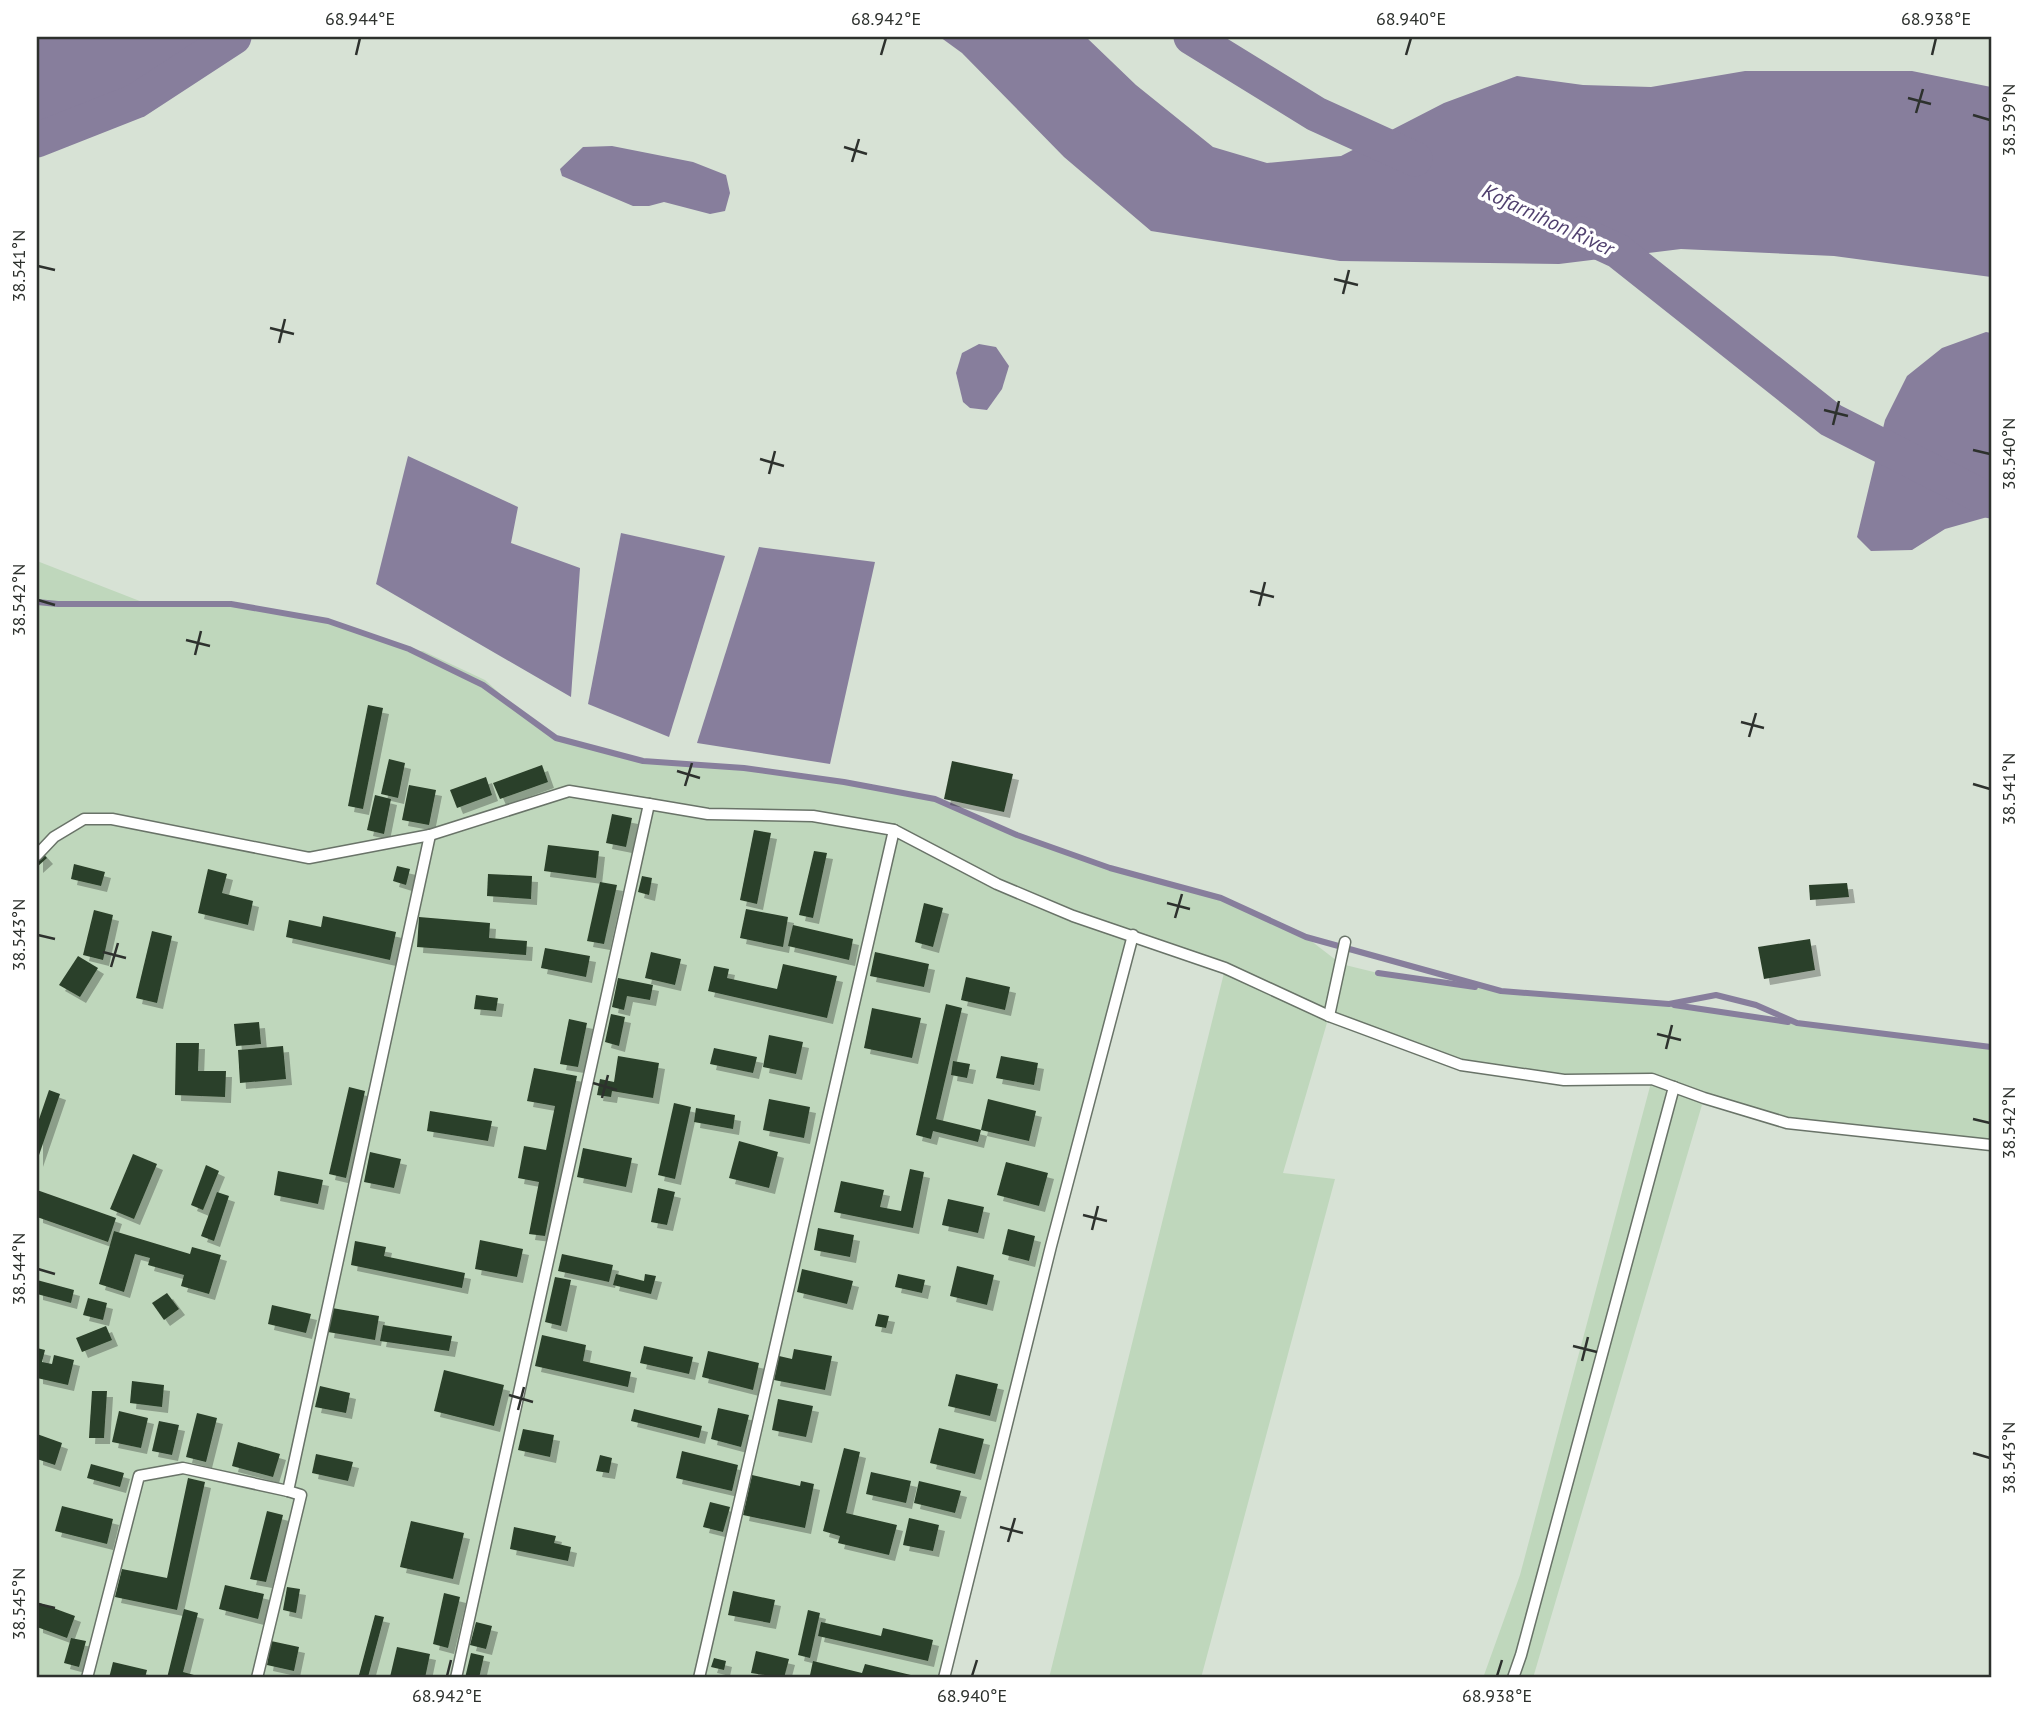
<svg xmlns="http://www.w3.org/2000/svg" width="2028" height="1715" font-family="'PT Sans',sans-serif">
<defs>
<filter id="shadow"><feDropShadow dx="6" dy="6" stdDeviation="0" flood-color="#0004"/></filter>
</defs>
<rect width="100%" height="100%" fill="#d7e2d5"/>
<path fill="#bfd7bc" d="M 37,561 L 150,605 L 231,604 L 328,621 L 413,651 L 423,651 L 485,680 L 519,711 L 556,738 L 643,761 L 744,768 L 844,782 L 935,799 L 1017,835 L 1110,868 L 1221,898 L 1306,937 L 1341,964 L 1378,973 L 1501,991 L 1669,1004 L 1797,1023 L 1991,1047 L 1991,1145 L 1787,1123 L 1704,1098 L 1533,1678 L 1483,1678 L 1520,1575 L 1652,1079 L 1564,1080 L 1461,1065 L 1329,1016 L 1283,1173 L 1335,1179 L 1201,1678 L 1049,1678 L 1225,969 L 1133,935 L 944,1678 L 37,1678 Z"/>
<g fill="#877e9c">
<path d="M 37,37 L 222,37 L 37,142 Z"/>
<path d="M 940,37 L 1086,37 L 1136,85 L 1213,147 L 1267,163 L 1341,156 L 1444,103 L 1517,76 L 1583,85 L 1651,87 L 1745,71 L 1912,71 L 1991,87 L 1991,277 L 1834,256 L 1681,249 L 1559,264 L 1340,261 L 1151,231 L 1064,157 L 962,53 Z"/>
<path d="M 612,146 L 693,162 L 726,175 L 730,193 L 725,211 L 710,214 L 664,202 L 649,206 L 633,206 L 562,176 L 560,169 L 583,147 Z"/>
<path d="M 1986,332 L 1991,333 L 1991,516 L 1945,529 L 1912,550 L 1871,551 L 1857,537 L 1885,420 L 1907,376 L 1942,348 Z"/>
<path d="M 979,344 L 996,347 L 1009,366 L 1002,389 L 987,410 L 970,408 L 963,402 L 956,373 L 962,353 Z"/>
<path d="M 408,456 L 518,507 L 511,543 L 580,568 L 571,697 L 376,584 Z"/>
<path d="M 621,533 L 725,556 L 669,737 L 588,704 Z"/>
<path d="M 759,547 L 875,562 L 830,764 L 697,743 Z"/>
</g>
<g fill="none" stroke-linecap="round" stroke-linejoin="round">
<g stroke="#877e9c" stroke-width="6">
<path d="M 37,602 L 58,604 L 231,604 L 328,621 L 409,649 L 483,685 L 556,738 L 643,761 L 744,768 L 844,782 L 935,799 L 1017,835 L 1110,868 L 1221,898 L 1306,937 L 1501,991 L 1669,1004 L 1716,995 L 1756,1005 L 1797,1023 L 1991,1047"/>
<path d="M 1378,973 L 1475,987"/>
<path d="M 1674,1005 L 1788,1022"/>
</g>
<g stroke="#877e9c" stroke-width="35">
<path d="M 1191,37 L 1316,114 L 1415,159"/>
<path d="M 37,140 L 136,101 L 234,37"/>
<path d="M 1581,234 L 1618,251 L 1831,420 L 1991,501"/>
</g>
</g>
<g fill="#2b3f29" filter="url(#shadow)">
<path d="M 368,705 L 383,708 L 363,809 L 348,806 Z"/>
<path d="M 389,759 L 405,763 L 398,798 L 381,794 Z"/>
<path d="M 952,761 L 1013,774 L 1004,812 L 944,799 Z"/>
<path d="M 542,765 L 548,782 L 500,799 L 493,783 Z"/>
<path d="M 486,777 L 492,795 L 457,808 L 450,790 Z"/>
<path d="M 409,785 L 436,790 L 429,825 L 402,820 Z"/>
<path d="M 375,795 L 391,799 L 384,834 L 367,830 Z"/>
<path d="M 612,814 L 632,818 L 626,847 L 606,843 Z"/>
<path d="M 754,830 L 771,833 L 757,904 L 740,900 Z"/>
<path d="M 548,845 L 599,851 L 596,878 L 544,871 Z"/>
<path d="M 37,847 L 47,858 L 37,867 Z"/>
<path d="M 814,851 L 827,853 L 813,918 L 799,915 Z"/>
<path d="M 74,864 L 105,872 L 101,886 L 71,879 Z"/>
<path d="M 397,866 L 410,869 L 406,885 L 393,881 Z"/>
<path d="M 208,869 L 227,874 L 222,893 L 253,901 L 248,925 L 198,913 Z"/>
<path d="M 488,874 L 532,876 L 531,899 L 487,896 Z"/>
<path d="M 642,876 L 652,878 L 649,895 L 638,892 Z"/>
<path d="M 600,882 L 617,885 L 604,944 L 587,941 Z"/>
<path d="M 1847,883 L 1849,897 L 1810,900 L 1809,885 Z"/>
<path d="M 924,903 L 943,908 L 933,947 L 915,942 Z"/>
<path d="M 746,909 L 788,917 L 783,947 L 740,938 Z"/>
<path d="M 94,910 L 113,915 L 103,960 L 83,955 Z"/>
<path d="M 323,916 L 396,932 L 390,960 L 286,937 L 289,920 L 321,927 Z"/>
<path d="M 419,917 L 490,923 L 489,938 L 527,941 L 526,955 L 417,947 Z"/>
<path d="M 793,925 L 853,939 L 849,960 L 788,946 Z"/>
<path d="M 152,931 L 172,936 L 157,1003 L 136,998 Z"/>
<path d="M 1810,939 L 1815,970 L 1764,979 L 1758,947 Z"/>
<path d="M 545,948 L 590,956 L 586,977 L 541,968 Z"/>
<path d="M 651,952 L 681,959 L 675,985 L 645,978 Z"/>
<path d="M 875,952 L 929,964 L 924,987 L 870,976 Z"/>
<path d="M 78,956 L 98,968 L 80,997 L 59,985 Z"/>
<path d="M 783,964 L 837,976 L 827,1018 L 708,991 L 714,966 L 729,969 L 727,978 L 777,989 Z"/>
<path d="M 966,977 L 1010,987 L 1005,1010 L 961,1000 Z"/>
<path d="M 618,978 L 653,985 L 650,1000 L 627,996 L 624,1010 L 612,1007 Z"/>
<path d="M 476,995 L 498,998 L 496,1011 L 474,1009 Z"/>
<path d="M 946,1004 L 962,1008 L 936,1119 L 981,1130 L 988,1099 L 1036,1111 L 1029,1141 L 981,1130 L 978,1142 L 933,1131 L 931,1139 L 916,1135 Z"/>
<path d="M 872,1008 L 921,1018 L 912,1058 L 864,1048 Z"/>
<path d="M 611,1014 L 625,1017 L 619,1046 L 605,1042 Z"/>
<path d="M 569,1019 L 587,1023 L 578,1067 L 560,1064 Z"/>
<path d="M 259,1022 L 261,1044 L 236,1046 L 234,1024 Z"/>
<path d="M 769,1035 L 803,1042 L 796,1074 L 763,1067 Z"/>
<path d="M 176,1043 L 199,1043 L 198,1071 L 226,1071 L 225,1097 L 175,1095 Z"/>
<path d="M 283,1046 L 286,1079 L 240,1083 L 238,1050 Z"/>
<path d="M 714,1048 L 757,1057 L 753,1073 L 710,1064 Z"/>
<path d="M 618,1056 L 659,1063 L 653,1098 L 612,1091 L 611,1097 L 597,1095 L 600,1079 L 614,1082 Z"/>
<path d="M 1001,1056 L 1038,1063 L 1034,1085 L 996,1078 Z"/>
<path d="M 953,1061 L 970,1064 L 967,1078 L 951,1075 Z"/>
<path d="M 534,1068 L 577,1076 L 545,1236 L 529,1234 L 539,1182 L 518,1178 L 524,1146 L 546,1150 L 555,1106 L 527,1101 Z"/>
<path d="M 349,1087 L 365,1091 L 346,1178 L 329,1174 Z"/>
<path d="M 49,1090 L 60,1094 L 37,1161 L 37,1125 Z"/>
<path d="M 769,1099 L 810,1107 L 804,1138 L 763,1130 Z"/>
<path d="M 674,1103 L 691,1107 L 675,1179 L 658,1175 Z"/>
<path d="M 696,1108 L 735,1115 L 733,1129 L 694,1122 Z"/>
<path d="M 430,1111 L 492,1121 L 488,1141 L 427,1131 Z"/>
<path d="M 739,1141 L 778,1152 L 769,1188 L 729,1178 Z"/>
<path d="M 583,1148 L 632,1158 L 626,1187 L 577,1177 Z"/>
<path d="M 370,1152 L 401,1159 L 394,1188 L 364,1182 Z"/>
<path d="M 133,1154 L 157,1164 L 134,1219 L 110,1209 Z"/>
<path d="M 1006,1162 L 1048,1173 L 1039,1206 L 997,1195 Z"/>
<path d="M 206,1165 L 219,1171 L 203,1210 L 191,1205 Z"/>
<path d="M 910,1169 L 924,1172 L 913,1228 L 834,1212 L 841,1181 L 884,1190 L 880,1207 L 901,1211 Z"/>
<path d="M 278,1171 L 323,1180 L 318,1204 L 274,1195 Z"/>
<path d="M 658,1188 L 675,1192 L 667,1225 L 651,1222 Z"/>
<path d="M 37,1190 L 116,1218 L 108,1242 L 37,1217 Z"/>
<path d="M 217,1192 L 229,1196 L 214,1241 L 201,1236 Z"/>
<path d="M 948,1199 L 984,1207 L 978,1233 L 942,1225 Z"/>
<path d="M 818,1228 L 854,1235 L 850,1257 L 814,1250 Z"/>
<path d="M 1008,1229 L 1035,1236 L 1029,1261 L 1002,1254 Z"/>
<path d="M 114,1231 L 190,1254 L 192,1247 L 221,1255 L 209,1294 L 181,1286 L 184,1275 L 148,1265 L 150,1258 L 135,1254 L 124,1292 L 99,1284 Z"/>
<path d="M 480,1240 L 523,1249 L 517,1277 L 475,1269 Z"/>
<path d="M 355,1241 L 386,1247 L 384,1256 L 465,1273 L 462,1288 L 351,1265 Z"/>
<path d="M 562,1254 L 613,1265 L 609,1282 L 558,1271 Z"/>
<path d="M 957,1266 L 994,1275 L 987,1305 L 950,1296 Z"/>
<path d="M 802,1269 L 853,1281 L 847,1304 L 797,1292 Z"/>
<path d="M 616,1274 L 644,1281 L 645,1274 L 656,1276 L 651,1294 L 613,1285 Z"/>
<path d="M 898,1274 L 925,1280 L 922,1293 L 895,1287 Z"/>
<path d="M 555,1277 L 571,1280 L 561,1326 L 545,1322 Z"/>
<path d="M 37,1280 L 74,1290 L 71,1303 L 37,1294 Z"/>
<path d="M 167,1293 L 179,1309 L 164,1320 L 152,1303 Z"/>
<path d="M 88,1298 L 107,1303 L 103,1320 L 83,1315 Z"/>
<path d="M 272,1305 L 311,1314 L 306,1333 L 268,1324 Z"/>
<path d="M 332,1308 L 379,1316 L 375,1340 L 328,1332 Z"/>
<path d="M 878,1314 L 889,1316 L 886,1328 L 875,1326 Z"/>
<path d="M 383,1325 L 452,1336 L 449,1351 L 380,1341 Z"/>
<path d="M 106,1326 L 112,1340 L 82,1352 L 76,1338 Z"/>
<path d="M 542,1335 L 586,1345 L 583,1361 L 631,1372 L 628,1387 L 535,1366 Z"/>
<path d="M 644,1346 L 693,1357 L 689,1374 L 640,1363 Z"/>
<path d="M 37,1348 L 45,1350 L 42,1362 L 52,1364 L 54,1355 L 74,1360 L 68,1385 L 37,1378 Z"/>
<path d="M 794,1349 L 832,1356 L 825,1390 L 774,1380 L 779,1356 L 792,1359 Z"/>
<path d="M 708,1351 L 759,1363 L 753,1390 L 702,1377 Z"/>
<path d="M 444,1370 L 504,1385 L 494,1426 L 434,1411 Z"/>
<path d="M 956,1374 L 998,1384 L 990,1416 L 948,1406 Z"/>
<path d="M 132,1381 L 164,1385 L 162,1407 L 130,1403 Z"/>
<path d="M 320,1386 L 350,1393 L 346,1413 L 315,1407 Z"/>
<path d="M 92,1391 L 107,1391 L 104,1438 L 89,1438 Z"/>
<path d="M 778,1399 L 813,1406 L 806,1437 L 772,1430 Z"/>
<path d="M 718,1408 L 749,1415 L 741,1447 L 711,1439 Z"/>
<path d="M 634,1409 L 702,1426 L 699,1438 L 631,1421 Z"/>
<path d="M 119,1411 L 148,1418 L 141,1448 L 112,1442 Z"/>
<path d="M 197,1413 L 217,1418 L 206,1462 L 186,1457 Z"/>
<path d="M 159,1421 L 179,1425 L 172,1455 L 152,1451 Z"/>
<path d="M 939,1428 L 984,1439 L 975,1474 L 930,1463 Z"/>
<path d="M 523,1429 L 554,1435 L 550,1457 L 518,1450 Z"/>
<path d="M 37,1434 L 62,1443 L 55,1465 L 37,1459 Z"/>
<path d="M 238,1442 L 280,1454 L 273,1477 L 232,1466 Z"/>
<path d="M 844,1448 L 860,1452 L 846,1513 L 897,1525 L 889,1555 L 838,1543 L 840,1536 L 823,1531 Z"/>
<path d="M 682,1451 L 738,1465 L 732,1491 L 676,1478 Z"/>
<path d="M 316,1454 L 353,1462 L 348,1481 L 312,1473 Z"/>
<path d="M 600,1455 L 612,1458 L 609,1473 L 596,1471 Z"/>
<path d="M 91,1464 L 124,1473 L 120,1487 L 87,1478 Z"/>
<path d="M 871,1472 L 911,1481 L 906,1503 L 866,1494 Z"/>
<path d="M 752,1475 L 800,1486 L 801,1481 L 814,1484 L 805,1528 L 743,1515 Z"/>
<path d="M 188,1478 L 205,1482 L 177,1610 L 115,1597 L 122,1569 L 167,1578 Z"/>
<path d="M 919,1481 L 961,1491 L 955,1513 L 914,1503 Z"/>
<path d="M 710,1502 L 730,1507 L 723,1532 L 703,1527 Z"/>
<path d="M 62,1506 L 113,1519 L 107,1544 L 55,1531 Z"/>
<path d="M 267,1511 L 283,1515 L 266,1582 L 250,1579 Z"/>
<path d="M 909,1518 L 939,1525 L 933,1551 L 903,1545 Z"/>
<path d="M 411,1521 L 464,1533 L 453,1579 L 400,1567 Z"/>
<path d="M 514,1527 L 556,1536 L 554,1543 L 571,1547 L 568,1561 L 510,1549 Z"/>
<path d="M 225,1585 L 264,1594 L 258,1619 L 219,1609 Z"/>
<path d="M 287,1587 L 300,1589 L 296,1613 L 283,1610 Z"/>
<path d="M 733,1591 L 775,1600 L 770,1623 L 728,1615 Z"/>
<path d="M 444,1593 L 460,1597 L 448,1648 L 433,1644 Z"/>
<path d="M 37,1602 L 75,1616 L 67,1638 L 37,1627 Z"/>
<path d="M 184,1609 L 198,1613 L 183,1672 L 205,1678 L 167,1678 Z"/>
<path d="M 808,1610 L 820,1613 L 810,1658 L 798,1655 Z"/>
<path d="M 375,1615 L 384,1617 L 368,1677 L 359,1675 Z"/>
<path d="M 476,1622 L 492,1626 L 486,1649 L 470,1645 Z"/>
<path d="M 821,1622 L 881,1636 L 883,1628 L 933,1640 L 928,1661 L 818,1636 Z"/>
<path d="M 71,1638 L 86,1641 L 79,1667 L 64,1663 Z"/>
<path d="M 271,1641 L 299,1647 L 294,1671 L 267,1665 Z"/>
<path d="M 397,1647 L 430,1654 L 425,1678 L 390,1677 Z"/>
<path d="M 756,1651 L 789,1659 L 784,1678 L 751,1673 Z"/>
<path d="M 471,1653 L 484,1656 L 479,1678 L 465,1678 Z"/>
<path d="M 714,1658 L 726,1661 L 724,1670 L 711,1667 Z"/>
<path d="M 813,1661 L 862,1673 L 865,1664 L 915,1676 L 914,1678 L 825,1678 L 810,1675 Z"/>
<path d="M 113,1662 L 147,1670 L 145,1678 L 109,1678 Z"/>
</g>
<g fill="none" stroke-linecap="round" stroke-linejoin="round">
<g stroke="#697368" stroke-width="13">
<g id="lane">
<path d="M 649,804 L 708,814 L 813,816 L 894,830"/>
<path d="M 37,855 L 54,837 L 84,819 L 112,819 L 309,858 L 430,835 L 569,791 L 649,804 L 456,1678"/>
<path d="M 1329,1016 L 1345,942"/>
<path d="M 87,1678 L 139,1476 L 183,1468 L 288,1491"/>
<path d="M 257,1678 L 301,1495 L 288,1491 L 430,835"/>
<path d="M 699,1678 L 894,830 L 997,884 L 1073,916 L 1225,968 L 1329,1016 L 1461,1065 L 1564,1080 L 1652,1079 L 1704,1098 L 1787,1123 L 1991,1145"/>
<path d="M 944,1678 L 1051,1246 L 1133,935"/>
<path d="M 1513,1678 L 1521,1655 L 1674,1087"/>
</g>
</g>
<use href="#lane" stroke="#fff" stroke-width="10"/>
</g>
<path fill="none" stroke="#2d312d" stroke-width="2.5" d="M 356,55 L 360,38M 881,55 L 886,38M 1406,55 L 1411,38M 1932,55 L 1936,38M 1908,98 L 1931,104M 1916,113 L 1923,89M 1973,115 L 1990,120M 844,147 L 867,154M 852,162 L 859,139M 38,266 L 55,270M 1334,279 L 1358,285M 1343,294 L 1349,270M 270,328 L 294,334M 279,343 L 285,319M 1824,410 L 1848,416M 1833,425 L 1839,401M 1973,450 L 1990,454M 760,459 L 784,466M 769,474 L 775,451M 1250,591 L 1274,597M 38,600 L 55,605M 1259,606 L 1265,582M 186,640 L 210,646M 195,655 L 201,631M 1741,722 L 1764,728M 1749,737 L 1756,713M 677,771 L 700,778M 1973,784 L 1990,789M 685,786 L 692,763M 1167,903 L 1190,909M 1175,918 L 1182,894M 38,935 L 55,939M 103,952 L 126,958M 111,967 L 118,943M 1657,1034 L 1681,1040M 1666,1049 L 1672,1025M 593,1083 L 617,1090M 602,1098 L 608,1075M 1973,1119 L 1990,1123M 1083,1215 L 1107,1221M 1092,1230 L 1098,1206M 38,1269 L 55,1274M 1573,1346 L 1597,1352M 1582,1361 L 1588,1337M 509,1395 L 533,1402M 518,1410 L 524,1387M 1973,1453 L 1990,1458M 1000,1527 L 1023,1533M 1008,1542 L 1015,1518M 38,1604 L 55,1608M 447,1676 L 451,1660M 972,1676 L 977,1660M 1497,1676 L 1502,1660"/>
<g text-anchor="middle" stroke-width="7" stroke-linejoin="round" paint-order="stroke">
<g font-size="21" font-style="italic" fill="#51416f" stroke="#fff">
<text transform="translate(1548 220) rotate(25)" y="7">Kofarnihon River</text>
</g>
</g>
<rect width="2028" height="1715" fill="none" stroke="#ffffff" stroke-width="77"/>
<rect x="38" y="38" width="1952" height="1638" fill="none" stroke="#2d312d" stroke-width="2.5"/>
<g font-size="18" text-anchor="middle" fill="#2d312d">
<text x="360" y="25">68.944°E</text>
<text x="886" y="25">68.942°E</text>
<text x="1411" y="25">68.940°E</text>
<text x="1936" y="25">68.938°E</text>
<text transform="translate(2009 120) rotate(-90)" y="6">38.539°N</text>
<text transform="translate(19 266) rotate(-90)" y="6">38.541°N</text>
<text transform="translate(2009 454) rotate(-90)" y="6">38.540°N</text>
<text transform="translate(19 600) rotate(-90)" y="6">38.542°N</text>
<text transform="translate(2009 789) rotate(-90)" y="6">38.541°N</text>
<text transform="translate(19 935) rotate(-90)" y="6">38.543°N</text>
<text transform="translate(2009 1123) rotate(-90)" y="6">38.542°N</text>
<text transform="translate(19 1269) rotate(-90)" y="6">38.544°N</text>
<text transform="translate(2009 1458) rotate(-90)" y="6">38.543°N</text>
<text transform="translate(19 1604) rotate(-90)" y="6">38.545°N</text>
<text x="447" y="1702">68.942°E</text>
<text x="972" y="1702">68.940°E</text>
<text x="1497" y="1702">68.938°E</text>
</g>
</svg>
